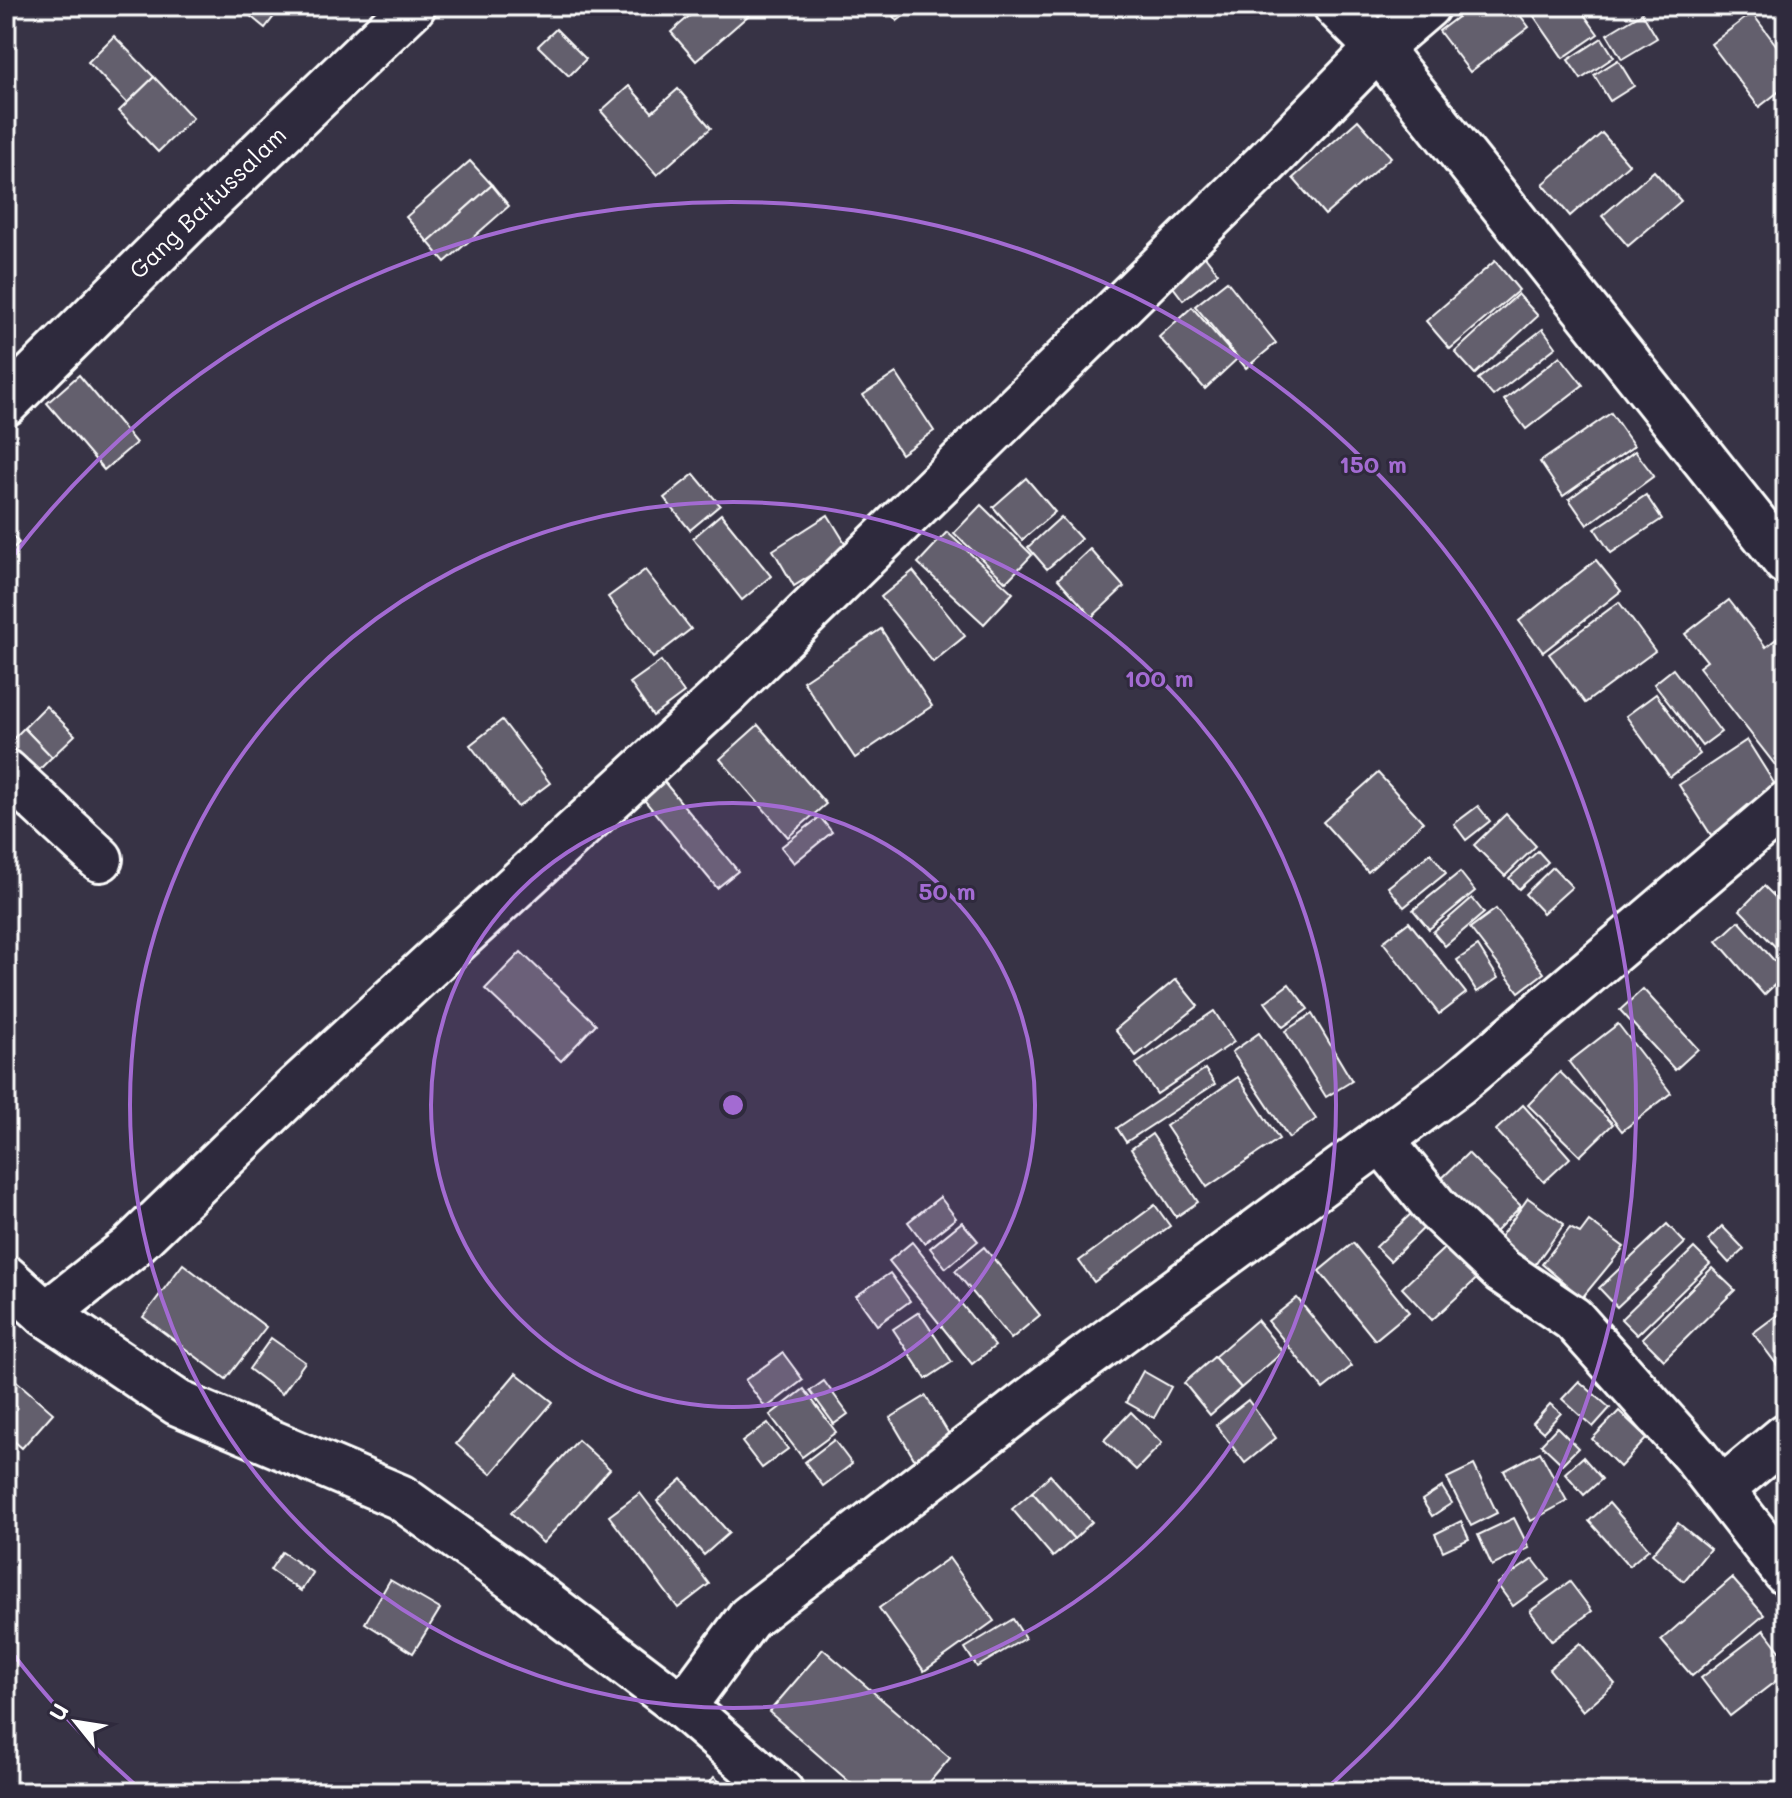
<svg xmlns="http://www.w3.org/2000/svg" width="1792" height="1798" font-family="Mali,sans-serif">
<rect width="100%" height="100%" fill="#373345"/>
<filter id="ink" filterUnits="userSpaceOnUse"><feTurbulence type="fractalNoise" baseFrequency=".0125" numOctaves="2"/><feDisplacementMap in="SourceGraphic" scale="16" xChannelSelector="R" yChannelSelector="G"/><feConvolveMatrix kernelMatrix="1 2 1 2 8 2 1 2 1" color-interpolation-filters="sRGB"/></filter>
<g filter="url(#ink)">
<g fill="#635f6d" stroke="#fff" stroke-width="2">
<path d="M 238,6 L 282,6 L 265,28 Z"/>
<path d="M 701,6 L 756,6 L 757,8 L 696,61 L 671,32 Z"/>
<path d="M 885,6 L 917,6 L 897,21 Z"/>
<path d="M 1472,6 L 1513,6 L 1529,27 L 1470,72 L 1439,31 Z"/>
<path d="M 1527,6 L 1578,6 L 1598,34 L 1563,58 Z"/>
<path d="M 1642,13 L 1657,38 L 1622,59 L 1607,34 Z"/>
<path d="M 1752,13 L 1786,58 L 1786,86 L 1759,107 L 1711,44 Z"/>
<path d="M 556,29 L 586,59 L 569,76 L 538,46 Z"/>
<path d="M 114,36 L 154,77 L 127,103 L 88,62 Z"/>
<path d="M 1602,38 L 1614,57 L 1581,79 L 1568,60 Z"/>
<path d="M 1618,60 L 1634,86 L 1610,101 L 1594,75 Z"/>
<path d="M 154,77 L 193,118 L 158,152 L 119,111 Z"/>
<path d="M 629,86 L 652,112 L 678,89 L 711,128 L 657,175 L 601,111 Z"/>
<path d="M 1358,120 L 1391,157 L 1325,215 L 1293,178 Z"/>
<path d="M 1602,133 L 1629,164 L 1570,216 L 1543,184 Z"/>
<path d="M 470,161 L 492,185 L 428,242 L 406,217 Z"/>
<path d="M 1654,171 L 1681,201 L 1628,246 L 1602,216 Z"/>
<path d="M 492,185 L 509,206 L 445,262 L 428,242 Z"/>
<path d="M 1198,247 L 1218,273 L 1183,300 L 1164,275 Z"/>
<path d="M 1495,261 L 1519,290 L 1450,349 L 1426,321 Z"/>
<path d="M 1227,281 L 1276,343 L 1246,368 L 1195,306 Z"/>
<path d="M 1518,294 L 1538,316 L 1475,374 L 1455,352 Z"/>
<path d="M 1192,307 L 1237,359 L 1205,389 L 1159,337 Z"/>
<path d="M 1543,329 L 1556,347 L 1493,396 L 1478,379 Z"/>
<path d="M 1560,356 L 1583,385 L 1526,429 L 1504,400 Z"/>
<path d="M 896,373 L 934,431 L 901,454 L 863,395 Z"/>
<path d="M 79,375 L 136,443 L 104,470 L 47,403 Z"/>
<path d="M 1611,413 L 1634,446 L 1563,496 L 1540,462 Z"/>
<path d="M 1635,451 L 1654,476 L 1587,525 L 1569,499 Z"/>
<path d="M 694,474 L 720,505 L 690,530 L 664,498 Z"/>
<path d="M 1026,478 L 1055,512 L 1022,540 L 993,507 Z"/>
<path d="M 1646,495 L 1662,519 L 1611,553 L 1595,529 Z"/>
<path d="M 981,505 L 1032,555 L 1006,582 L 954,533 Z"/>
<path d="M 721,514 L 771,576 L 742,600 L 693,538 Z"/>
<path d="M 828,515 L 850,551 L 794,586 L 773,550 Z"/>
<path d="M 1061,517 L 1081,539 L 1047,569 L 1028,547 Z"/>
<path d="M 6,528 L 19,543 L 6,554 Z"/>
<path d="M 947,532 L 1013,593 L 984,624 L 918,563 Z"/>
<path d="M 1090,549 L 1124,587 L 1092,617 L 1058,579 Z"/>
<path d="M 1596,560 L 1621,591 L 1543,652 L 1519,621 Z"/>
<path d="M 645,570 L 691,629 L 653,658 L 608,597 Z"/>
<path d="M 913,571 L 965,636 L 933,662 L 881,597 Z"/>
<path d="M 1729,600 L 1766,647 L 1786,631 L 1786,779 L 1699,667 L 1707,661 L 1685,634 Z"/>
<path d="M 1619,602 L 1655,651 L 1585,703 L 1549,654 Z"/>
<path d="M 881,629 L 932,706 L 855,758 L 803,681 Z"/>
<path d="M 661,661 L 684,693 L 653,716 L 630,683 Z"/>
<path d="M 1673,669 L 1721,732 L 1702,746 L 1654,684 Z"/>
<path d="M 1656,694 L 1700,754 L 1670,777 L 1626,716 Z"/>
<path d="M 46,706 L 75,735 L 52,757 L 24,728 Z"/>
<path d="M 502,720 L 550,783 L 518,807 L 470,745 Z"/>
<path d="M 758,725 L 826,804 L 788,837 L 720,759 Z"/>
<path d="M 24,728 L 52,757 L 34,775 L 6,746 Z"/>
<path d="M 1747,740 L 1779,791 L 1711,835 L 1679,785 Z"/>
<path d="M 1378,773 L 1423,822 L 1368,872 L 1323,822 Z"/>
<path d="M 661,778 L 738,871 L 717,888 L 640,795 Z"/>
<path d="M 1478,806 L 1490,821 L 1466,840 L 1454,824 Z"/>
<path d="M 1506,814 L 1536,846 L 1505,876 L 1474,845 Z"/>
<path d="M 820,817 L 832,832 L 794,863 L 781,847 Z"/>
<path d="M 1538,851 L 1548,862 L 1519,889 L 1509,878 Z"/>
<path d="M 1431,853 L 1446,873 L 1404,907 L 1388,887 Z"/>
<path d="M 1553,867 L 1572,887 L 1543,913 L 1525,894 Z"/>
<path d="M 1460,872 L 1475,891 L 1429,929 L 1413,910 Z"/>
<path d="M 1764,886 L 1786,908 L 1786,958 L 1740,910 Z"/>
<path d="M 1472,898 L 1484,913 L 1445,946 L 1433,932 Z"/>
<path d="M 1496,909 L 1544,973 L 1519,992 L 1470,928 Z"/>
<path d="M 1739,921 L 1786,974 L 1764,995 L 1717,941 Z"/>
<path d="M 1409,922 L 1466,993 L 1439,1014 L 1383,942 Z"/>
<path d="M 1478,946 L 1498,978 L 1477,992 L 1457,960 Z"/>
<path d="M 521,952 L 596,1024 L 561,1061 L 485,989 Z"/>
<path d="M 1176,979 L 1198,1006 L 1136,1056 L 1115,1030 Z"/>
<path d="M 1289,984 L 1308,1009 L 1283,1027 L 1265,1002 Z"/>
<path d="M 1643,989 L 1698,1049 L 1675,1070 L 1620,1010 Z"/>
<path d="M 1214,1011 L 1234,1042 L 1157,1094 L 1136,1064 Z"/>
<path d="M 1312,1014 L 1352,1081 L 1326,1097 L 1285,1031 Z"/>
<path d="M 1618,1024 L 1671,1093 L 1622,1131 L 1569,1062 Z"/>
<path d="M 1259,1033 L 1316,1119 L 1289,1138 L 1232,1052 Z"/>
<path d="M 1205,1069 L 1215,1084 L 1126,1142 L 1117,1128 Z"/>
<path d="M 1560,1072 L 1613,1124 L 1580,1156 L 1528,1105 Z"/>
<path d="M 1238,1077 L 1279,1139 L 1207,1187 L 1166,1126 Z"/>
<path d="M 1523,1105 L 1570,1158 L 1544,1182 L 1496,1130 Z"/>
<path d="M 1152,1134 L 1198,1202 L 1176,1217 L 1131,1149 Z"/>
<path d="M 1468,1153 L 1521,1206 L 1487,1240 L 1434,1186 Z"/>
<path d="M 940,1197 L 956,1218 L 924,1243 L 908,1222 Z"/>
<path d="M 1528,1198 L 1564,1224 L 1532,1269 L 1496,1243 Z"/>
<path d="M 1155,1205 L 1170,1226 L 1094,1282 L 1079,1261 Z"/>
<path d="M 1415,1210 L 1428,1224 L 1390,1261 L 1376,1247 Z"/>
<path d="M 1589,1221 L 1624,1247 L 1582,1298 L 1542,1264 L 1570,1228 L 1580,1233 Z"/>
<path d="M 962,1222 L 978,1241 L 946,1268 L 930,1248 Z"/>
<path d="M 1667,1224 L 1685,1243 L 1617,1307 L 1599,1288 Z"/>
<path d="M 1722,1226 L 1744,1249 L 1729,1263 L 1708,1240 Z"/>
<path d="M 1453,1240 L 1483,1273 L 1432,1320 L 1402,1288 Z"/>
<path d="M 912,1242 L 995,1346 L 972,1364 L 889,1261 Z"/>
<path d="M 1353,1243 L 1409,1312 L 1375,1340 L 1319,1271 Z"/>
<path d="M 984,1247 L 1040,1315 L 1011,1339 L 955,1271 Z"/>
<path d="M 1694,1248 L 1710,1264 L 1637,1335 L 1621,1319 Z"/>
<path d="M 183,1264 L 266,1327 L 226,1379 L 143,1317 Z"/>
<path d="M 1712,1268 L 1735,1290 L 1664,1360 L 1642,1338 Z"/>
<path d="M 890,1273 L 910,1301 L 877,1325 L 856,1296 Z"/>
<path d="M 1297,1298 L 1352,1366 L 1323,1389 L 1268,1321 Z"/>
<path d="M 1785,1309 L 1786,1310 L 1786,1377 L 1753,1333 Z"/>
<path d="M 6,1311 L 16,1318 L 6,1333 Z"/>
<path d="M 919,1312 L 952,1362 L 926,1379 L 893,1329 Z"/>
<path d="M 1257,1320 L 1283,1352 L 1241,1388 L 1214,1357 Z"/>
<path d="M 271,1338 L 305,1362 L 282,1394 L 249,1369 Z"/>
<path d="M 783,1353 L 803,1380 L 766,1408 L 745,1380 Z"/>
<path d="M 1214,1357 L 1241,1388 L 1210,1415 L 1184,1383 Z"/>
<path d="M 1143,1371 L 1171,1387 L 1154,1418 L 1126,1402 Z"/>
<path d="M 6,1372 L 53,1413 L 22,1448 L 6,1434 Z"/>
<path d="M 516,1373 L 553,1402 L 491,1474 L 456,1444 Z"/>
<path d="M 824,1381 L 848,1414 L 834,1424 L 810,1391 Z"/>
<path d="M 1579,1381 L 1610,1408 L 1593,1427 L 1562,1399 Z"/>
<path d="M 804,1389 L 836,1432 L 802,1457 L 770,1415 Z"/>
<path d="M 926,1396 L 955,1444 L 919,1467 L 890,1418 Z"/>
<path d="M 1248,1400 L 1276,1438 L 1245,1463 L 1216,1425 Z"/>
<path d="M 1550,1404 L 1561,1413 L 1543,1432 L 1533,1423 Z"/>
<path d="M 1619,1411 L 1647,1438 L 1620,1467 L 1592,1439 Z"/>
<path d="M 1131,1412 L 1162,1443 L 1136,1470 L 1104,1440 Z"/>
<path d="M 768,1423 L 788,1449 L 762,1468 L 742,1442 Z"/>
<path d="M 1557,1427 L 1578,1448 L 1562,1464 L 1541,1444 Z"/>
<path d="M 578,1440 L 610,1469 L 543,1543 L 511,1513 Z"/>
<path d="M 834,1440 L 852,1464 L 823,1486 L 805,1462 Z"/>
<path d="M 1540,1452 L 1567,1501 L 1531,1521 L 1504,1471 Z"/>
<path d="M 1583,1457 L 1602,1479 L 1584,1495 L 1565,1473 Z"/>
<path d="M 1474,1465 L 1497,1513 L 1471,1526 L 1447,1478 Z"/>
<path d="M 1050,1475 L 1092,1522 L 1074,1539 L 1032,1492 Z"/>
<path d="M 682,1479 L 729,1533 L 704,1555 L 657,1501 Z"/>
<path d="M 1442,1487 L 1452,1503 L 1432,1516 L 1422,1500 Z"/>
<path d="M 1032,1492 L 1074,1539 L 1053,1557 L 1012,1509 Z"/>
<path d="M 640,1493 L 709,1584 L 678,1608 L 609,1516 Z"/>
<path d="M 1609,1503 L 1649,1549 L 1629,1566 L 1589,1521 Z"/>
<path d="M 1514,1518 L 1529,1548 L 1492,1566 L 1478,1535 Z"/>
<path d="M 1461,1521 L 1469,1539 L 1443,1551 L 1435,1534 Z"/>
<path d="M 1678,1523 L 1710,1549 L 1684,1581 L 1652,1554 Z"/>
<path d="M 282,1552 L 313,1573 L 301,1591 L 270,1570 Z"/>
<path d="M 949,1558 L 994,1621 L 924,1671 L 879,1608 Z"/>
<path d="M 1533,1559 L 1549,1580 L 1513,1606 L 1497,1584 Z"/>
<path d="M 1732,1578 L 1764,1615 L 1692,1676 L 1661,1640 Z"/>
<path d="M 390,1580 L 440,1609 L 413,1653 L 365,1623 Z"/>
<path d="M 1570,1582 L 1592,1611 L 1552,1641 L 1530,1611 Z"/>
<path d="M 1013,1619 L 1025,1638 L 977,1667 L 965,1648 Z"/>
<path d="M 1764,1630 L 1786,1659 L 1786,1673 L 1730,1716 L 1701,1678 Z"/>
<path d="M 1580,1643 L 1615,1684 L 1583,1711 L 1549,1669 Z"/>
<path d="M 823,1649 L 950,1758 L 921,1792 L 861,1792 L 769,1712 Z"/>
<path d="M 714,1777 L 732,1792 L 702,1792 Z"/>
</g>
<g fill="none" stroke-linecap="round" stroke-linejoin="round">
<g stroke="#fff" stroke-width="50">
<g id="minor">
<path d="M 1336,6 L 1378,48 L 1786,562"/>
<path d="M 6,403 L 194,216 L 413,6"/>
<path d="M 6,772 L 100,859"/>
<path d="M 1381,1140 L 1437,1209 L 1502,1271 L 1573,1319 L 1694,1455 L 1786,1573"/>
<path d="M 6,1278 L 46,1314 L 178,1403 L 400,1497 L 513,1578 L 683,1707 L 781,1792"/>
<path d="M 46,1314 L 130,1248 L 292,1092 L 728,691 L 1263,166 L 1378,48 L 1427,6"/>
<path d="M 1721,1490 L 1786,1436"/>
<path d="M 683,1707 L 749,1618 L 1073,1367 L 1458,1083 L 1786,804"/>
</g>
</g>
<use href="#minor" stroke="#2f2a3d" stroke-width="44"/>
</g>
</g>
<circle cx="733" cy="1105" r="302" fill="#a36bd2" fill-opacity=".12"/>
<g fill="none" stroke="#a36bd2" stroke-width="4">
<circle cx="733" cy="1105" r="302"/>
<circle cx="733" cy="1105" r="603"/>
<path d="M139 1788A905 905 0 0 1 10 1650M10 560A905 905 0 1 1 1327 1788"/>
</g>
<g text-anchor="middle" stroke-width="6" stroke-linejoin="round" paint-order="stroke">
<g font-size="24" fill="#fff" stroke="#2f2a3d">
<text transform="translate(208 203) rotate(-44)" y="8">Gang Baitussalam</text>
</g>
</g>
<circle cx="733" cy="1105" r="12" fill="#a36bd2" stroke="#2f2a3d" stroke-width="4"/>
<g font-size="24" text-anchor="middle" font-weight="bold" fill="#a36bd2" stroke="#2f2a3d" stroke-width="6" stroke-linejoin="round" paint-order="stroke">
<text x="1373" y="473">150 m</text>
<text x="1159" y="687">100 m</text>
<text x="947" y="900">50 m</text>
</g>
<rect width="1792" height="1798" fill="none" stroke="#2f2a3d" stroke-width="32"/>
<rect x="16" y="16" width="1760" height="1766" fill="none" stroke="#fff" stroke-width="3" filter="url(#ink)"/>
<g transform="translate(76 1722) rotate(300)" stroke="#2f2a3d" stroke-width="6" paint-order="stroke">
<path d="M0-6L14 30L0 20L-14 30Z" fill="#ffffff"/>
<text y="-12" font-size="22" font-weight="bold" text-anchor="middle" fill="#ffffff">U</text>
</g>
</svg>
